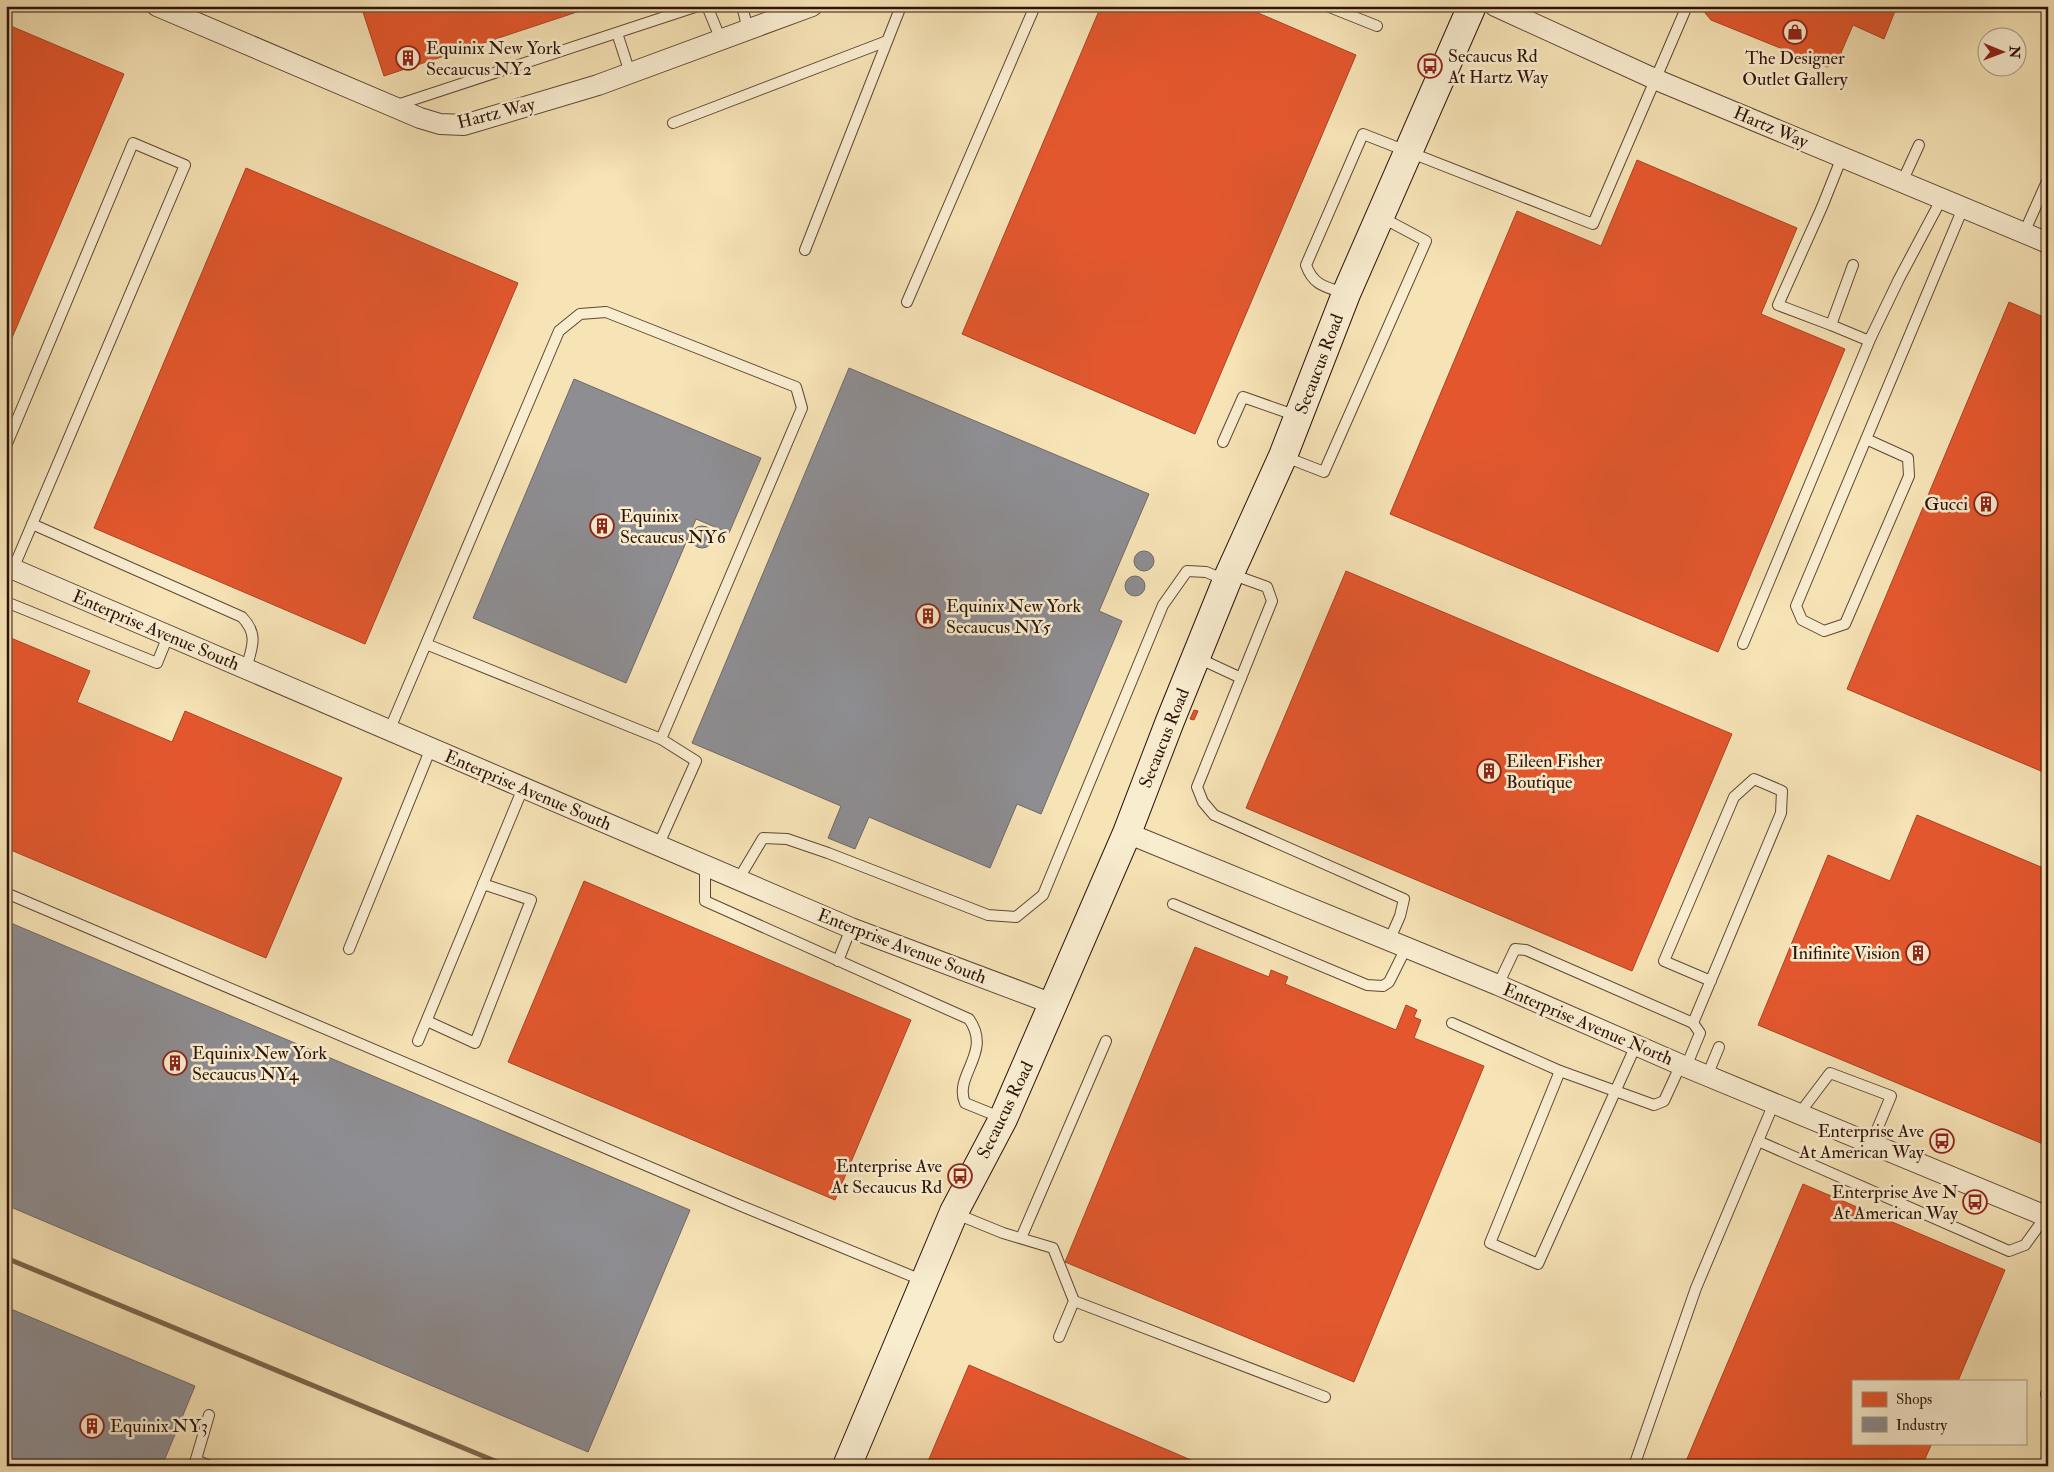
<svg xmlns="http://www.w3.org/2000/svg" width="2054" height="1472" font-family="'IM FELL Double Pica',serif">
<rect width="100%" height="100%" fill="#f6e3b6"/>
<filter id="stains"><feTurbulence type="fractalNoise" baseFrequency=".004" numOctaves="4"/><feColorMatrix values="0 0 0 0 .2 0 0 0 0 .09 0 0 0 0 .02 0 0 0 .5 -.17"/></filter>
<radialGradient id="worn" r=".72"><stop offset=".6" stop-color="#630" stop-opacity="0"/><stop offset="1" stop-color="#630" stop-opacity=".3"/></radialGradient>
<g fill="#e4572e" stroke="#ad4322">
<path d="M 361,6 L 595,6 L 384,76 Z"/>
<path d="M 1101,6 L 1242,6 L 1356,55 L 1195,434 L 962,334 Z"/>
<path d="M 1704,6 L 1897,6 L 1884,39 L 1853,25 L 1837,62 L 1827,67 L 1711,20 L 1705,13 Z"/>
<path d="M 6,24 L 124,74 L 6,352 Z"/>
<path d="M 1637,160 L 1797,228 L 1761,314 L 1845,349 L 1718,652 L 1390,514 L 1517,211 L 1601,246 Z"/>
<path d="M 246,168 L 518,283 L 365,644 L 94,528 Z"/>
<path d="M 2009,302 L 2048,319 L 2048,774 L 1847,689 Z"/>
<path d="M 1346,571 L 1732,734 L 1632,971 L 1246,808 Z"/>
<path d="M 6,636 L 90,671 L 77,702 L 172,742 L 185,711 L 342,778 L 266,958 L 6,848 Z"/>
<path d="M 1194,710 L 1198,711 L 1194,720 L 1190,719 Z"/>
<path d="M 1917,815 L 2048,870 L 2048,1146 L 1758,1025 L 1828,855 L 1890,881 Z"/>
<path d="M 584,881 L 911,1020 L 835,1200 L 508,1062 Z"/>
<path d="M 1195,947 L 1269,977 L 1271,970 L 1288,977 L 1285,984 L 1396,1030 L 1406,1005 L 1417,1010 L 1414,1017 L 1421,1020 L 1414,1038 L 1484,1066 L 1354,1382 L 1065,1262 Z"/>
<path d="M 1939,1137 L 1948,1140 L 1946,1146 L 1937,1142 Z"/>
<path d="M 1803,1184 L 2005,1270 L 1958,1381 L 1853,1381 L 1853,1443 L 1932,1443 L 1922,1466 L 1684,1466 Z"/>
<path d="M 969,1365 L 1205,1466 L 926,1466 Z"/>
</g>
<g fill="#8d8d92" stroke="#706868">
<path d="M 849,368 L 1149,494 L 1099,611 L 1122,621 L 1041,814 L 1017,804 L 990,868 L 869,817 L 855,849 L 828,838 L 841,806 L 692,743 Z"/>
<path d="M 574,379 L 761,458 L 729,533 L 696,519 L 626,683 L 473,618 Z"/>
<circle cx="702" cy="537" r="11"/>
<circle cx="1144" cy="561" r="10"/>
<circle cx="1135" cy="586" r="10"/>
<path d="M 6,921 L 690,1210 L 588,1452 L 6,1205 Z"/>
<path d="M 6,1307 L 195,1386 L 162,1466 L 6,1466 Z"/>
</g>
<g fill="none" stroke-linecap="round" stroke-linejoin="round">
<path stroke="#7d654c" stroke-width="5" d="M 6,1258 L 507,1466"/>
<g stroke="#5f4733" stroke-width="12">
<g id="lane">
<path d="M 707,6 L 721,40"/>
<path d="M 742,6 L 748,30"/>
<path d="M 1327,6 L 1377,26"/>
<path d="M 617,33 L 630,73"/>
<path d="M 394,106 L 698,6"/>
<path d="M 673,123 L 887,41"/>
<path d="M 1842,157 L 1822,207 L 1778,305 L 1831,325 L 1853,265"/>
<path d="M 1902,182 L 1919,145"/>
<path d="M 2024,233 L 2048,179"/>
<path d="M 805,250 L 901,6"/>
<path d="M 1344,293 C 1325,287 1313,285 1306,265 L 1363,134 L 1593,224 L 1687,6"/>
<path d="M 907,302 L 1035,6"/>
<path d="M 1831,325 L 1867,340 L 1871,337 L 1899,279 L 1942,198"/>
<path d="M 1866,439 L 1908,458 L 1909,476 L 1845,624 L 1824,631 L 1802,620 L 1796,606 L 1963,208"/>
<path d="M 1223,442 L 1243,397 L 1297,416"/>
<path d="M 6,446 L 133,143 L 185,165 L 13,569"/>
<path d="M 1283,456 L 1324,472 L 1426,241 L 1381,217"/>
<path d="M 32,524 L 242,617 C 259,635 252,647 246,669"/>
<path d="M 1231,574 L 1267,587 L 1272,601 L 1197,787 L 1203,802 L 1214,815 L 1404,899 L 1400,916 L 1389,941"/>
<path d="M 6,602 L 157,663 L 168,636"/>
<path d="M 1743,644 L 1871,337"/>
<path d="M 1198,658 L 1241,678"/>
<path d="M 389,731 L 559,331 L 580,314 L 606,312 L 796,387 L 802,408 L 661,739 L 426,644"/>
<path d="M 658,846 L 696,761 L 661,739"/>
<path d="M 705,866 L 705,901 L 969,1019 C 993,1053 953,1075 965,1103 L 1002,1118"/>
<path d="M 738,880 L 763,838 L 787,839 L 828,853 L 988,915 L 1016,917 L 1043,895 L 1163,605 L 1187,571 L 1206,572 L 1226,580"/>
<path d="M 6,893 L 739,1205 L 924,1281"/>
<path d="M 1173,904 L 1367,985 L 1383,986 L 1389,982 L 1406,948"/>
<path d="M 349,949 L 431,748"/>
<path d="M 838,961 L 851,928"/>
<path d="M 1498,985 L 1515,949 L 1526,950 L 1693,1023 L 1700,1033 L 1686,1067"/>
<path d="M 427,1021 L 475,1043 L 531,900 L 483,884"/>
<path d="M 1452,1023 L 1560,1071 L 1654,1105 L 1664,1101 L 1681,1064"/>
<path d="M 1693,1023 L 1781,813 L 1782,791 L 1754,779 L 1734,797 L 1664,961 L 1711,981"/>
<path d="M 418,1041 L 523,788"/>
<path d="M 1560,1071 L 1490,1243 L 1538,1264 L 1636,1045"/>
<path d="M 1707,1076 L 1719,1047"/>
<path d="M 1799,1114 L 1830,1073 L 1891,1096 L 1871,1144"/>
<path d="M 1758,1141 L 2009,1251 L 2025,1245 L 2046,1216"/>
<path d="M 954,1213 L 1003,1233 L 1053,1248 L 1074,1301 L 1059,1337"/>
<path d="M 1021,1238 L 1106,1041"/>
<path d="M 1074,1301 L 1325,1397"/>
<path d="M 2046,1394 L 2048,1391"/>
<path d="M 196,1460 L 210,1466"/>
<path d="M 194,1466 L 209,1415"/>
<path d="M 1634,1466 L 1696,1288 L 1774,1103"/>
</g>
</g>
<g stroke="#5f4733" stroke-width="22">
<g id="street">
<path d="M 157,6 L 420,118 L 440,124 L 464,125 L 598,85 L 812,6"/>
<path d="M 1495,6 L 1657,80 L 2048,243"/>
<path d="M 6,566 L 851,928 L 1053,1004"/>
<path d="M 1127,833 L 1498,985 L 1686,1067 L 2048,1217"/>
</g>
</g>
<g stroke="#2d1307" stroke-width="30">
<path id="secondary" d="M 847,1466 L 954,1212 L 1003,1119 L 1127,833 L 1170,721 L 1230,573 L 1283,456 L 1346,294 L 1472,6"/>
</g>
<use href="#lane" stroke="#f9edd0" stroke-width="10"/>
<use href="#street" stroke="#f9edd0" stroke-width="20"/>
<use href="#secondary" stroke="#f9edd0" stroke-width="28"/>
</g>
<defs>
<g id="shop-ring" transform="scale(1.25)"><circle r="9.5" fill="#f9edd0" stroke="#8f2418" stroke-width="1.5"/><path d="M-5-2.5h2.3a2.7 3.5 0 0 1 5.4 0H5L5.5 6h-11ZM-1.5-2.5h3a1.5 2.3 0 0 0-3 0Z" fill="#8f2418"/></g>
<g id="building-ring" transform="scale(1.25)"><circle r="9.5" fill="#f9edd0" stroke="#8f2418" stroke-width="1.5"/><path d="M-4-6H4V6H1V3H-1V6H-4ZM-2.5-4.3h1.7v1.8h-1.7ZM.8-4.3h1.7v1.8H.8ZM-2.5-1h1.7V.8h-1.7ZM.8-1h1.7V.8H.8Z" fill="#8f2418"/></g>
<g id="bus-ring" transform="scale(1.25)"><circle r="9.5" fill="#f9edd0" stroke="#8f2418" stroke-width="1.5"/><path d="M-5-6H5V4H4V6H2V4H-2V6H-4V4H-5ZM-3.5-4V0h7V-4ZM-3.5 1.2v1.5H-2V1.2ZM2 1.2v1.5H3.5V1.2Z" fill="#8f2418"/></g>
</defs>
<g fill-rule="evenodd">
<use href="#shop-ring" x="1795" y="32"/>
<use href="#building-ring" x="408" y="58"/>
<use href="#bus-ring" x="1430" y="66"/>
<use href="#building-ring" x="1986" y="504"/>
<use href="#building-ring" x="602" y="526"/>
<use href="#building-ring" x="928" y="616"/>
<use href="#building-ring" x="1489" y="771"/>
<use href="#building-ring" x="1918" y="953"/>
<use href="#building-ring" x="175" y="1063"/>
<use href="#bus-ring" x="1942" y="1141"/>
<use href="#bus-ring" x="960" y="1176"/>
<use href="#bus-ring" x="1975" y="1202"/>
<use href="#building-ring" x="92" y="1426"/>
</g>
<g text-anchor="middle" stroke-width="5" stroke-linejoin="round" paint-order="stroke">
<g font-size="18" fill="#2d1307" stroke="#f9edd0" text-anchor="start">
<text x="426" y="54">Equinix New York<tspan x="426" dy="21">Secaucus NY2</tspan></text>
<text x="1448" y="62">Secaucus Rd<tspan x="1448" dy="21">At Hartz Way</tspan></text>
<text x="1795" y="64" text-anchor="middle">The Designer<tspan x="1795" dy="21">Outlet Gallery</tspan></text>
<text x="1968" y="510" text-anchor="end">Gucci</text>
<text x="620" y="522">Equinix<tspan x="620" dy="21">Secaucus NY6</tspan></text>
<text x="946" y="612">Equinix New York<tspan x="946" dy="21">Secaucus NY5</tspan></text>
<text x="1506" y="767">Eileen Fisher<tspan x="1506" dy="21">Boutique</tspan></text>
<text x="1900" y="959" text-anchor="end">Inifinite Vision</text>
<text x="192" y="1059">Equinix New York<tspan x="192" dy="21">Secaucus NY4</tspan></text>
<text x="1924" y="1137" text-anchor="end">Enterprise Ave<tspan x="1924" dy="21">At American Way</tspan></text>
<text x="942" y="1172" text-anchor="end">Enterprise Ave<tspan x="942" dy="21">At Secaucus Rd</tspan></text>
<text x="1958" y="1198" text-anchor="end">Enterprise Ave N<tspan x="1958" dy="21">At American Way</tspan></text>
<text x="110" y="1432">Equinix NY3</text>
</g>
<g font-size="18" fill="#2d1307" stroke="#f9edd0">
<text transform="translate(496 113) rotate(-14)" y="6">Hartz Way</text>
<text transform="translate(1771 127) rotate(23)" y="6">Hartz Way</text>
<text transform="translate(1319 364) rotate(-69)" y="6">Secaucus Road</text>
<text transform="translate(156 630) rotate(23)" y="6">Enterprise Avenue South</text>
<text transform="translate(1164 738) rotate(-68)" y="6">Secaucus Road</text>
<text transform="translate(528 790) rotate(23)" y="6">Enterprise Avenue South</text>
<text transform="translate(902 946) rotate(21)" y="6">Enterprise Avenue South</text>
<text transform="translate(1588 1024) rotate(23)" y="6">Enterprise Avenue North</text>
<text transform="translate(1005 1110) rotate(-64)" y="6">Secaucus Road</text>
</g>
</g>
<rect width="2054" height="1472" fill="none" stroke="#f6e3b6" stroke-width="25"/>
<rect x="8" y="8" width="2039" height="1457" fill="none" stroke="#2d1307" stroke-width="2.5"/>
<rect x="12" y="12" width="2029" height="1447" fill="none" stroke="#2d1307"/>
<rect x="1852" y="1380" width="175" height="65" fill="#f9edd0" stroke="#a79680"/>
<rect x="1862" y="1392" width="25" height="15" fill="#e4572e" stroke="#a79680"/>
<text x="1896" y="1404" font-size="15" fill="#2d1307">Shops</text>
<rect x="1862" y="1417" width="25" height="15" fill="#8d8d92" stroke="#a79680"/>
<text x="1896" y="1430" font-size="15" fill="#2d1307">Industry</text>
<g transform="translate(2002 52) rotate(91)"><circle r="24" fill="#f9edd0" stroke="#a79680"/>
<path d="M0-4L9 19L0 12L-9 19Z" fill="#8f2418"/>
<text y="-8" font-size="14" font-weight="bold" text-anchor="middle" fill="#2d1307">N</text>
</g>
<rect width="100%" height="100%" filter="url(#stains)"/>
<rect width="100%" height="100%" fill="url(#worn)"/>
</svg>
